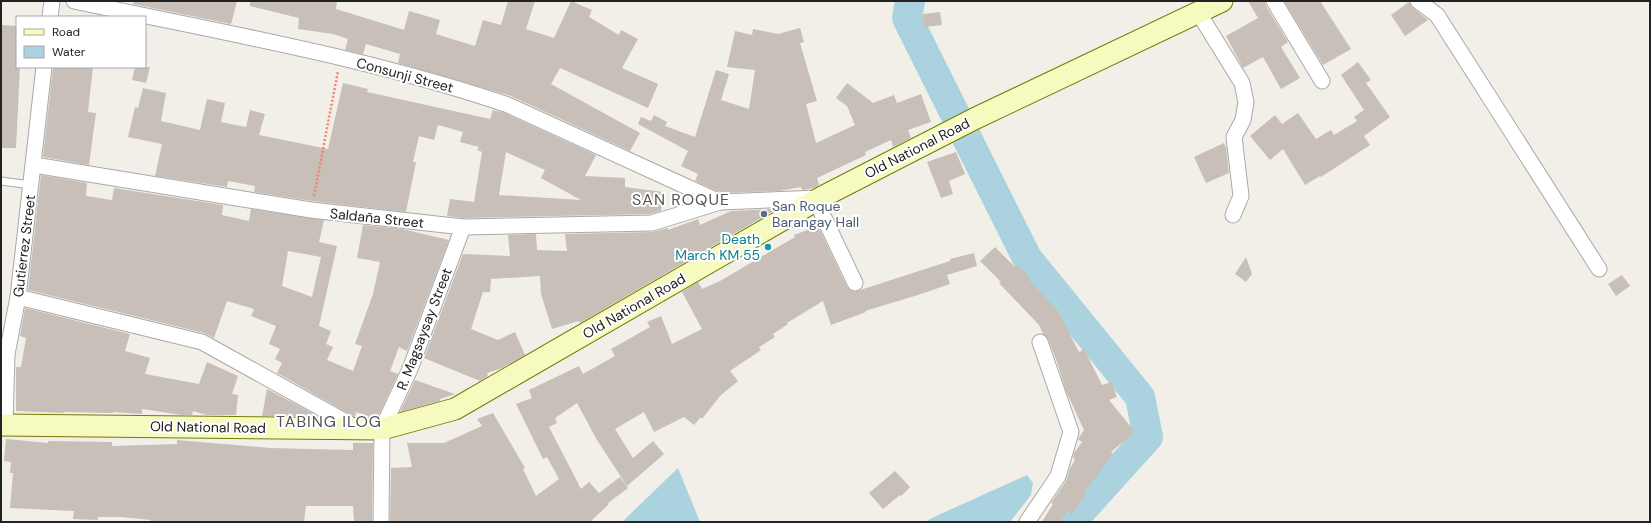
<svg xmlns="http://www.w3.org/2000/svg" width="1651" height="523" font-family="'DM Sans',sans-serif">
<rect width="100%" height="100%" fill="#f2efe9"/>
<g fill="#aad3df">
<path d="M 678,468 L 700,522 L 622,522 Z"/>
<path d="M 1027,475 L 1033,483 L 1031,495 L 1010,522 L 925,522 L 934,517 Z"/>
</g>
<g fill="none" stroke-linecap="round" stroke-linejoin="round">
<path stroke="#aad3df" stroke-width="30" d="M 910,1 L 907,18 L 1027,258 L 1140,397 L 1148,437 L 1071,522"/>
</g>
<g fill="#c7bfb8" fill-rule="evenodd">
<path d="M 134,1 L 237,1 L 231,24 L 133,4 Z"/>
<path d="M 250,1 L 337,1 L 336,9 L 404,30 L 409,11 L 440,20 L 436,34 L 475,46 L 483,20 L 501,25 L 508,1 L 535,1 L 526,29 L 554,38 L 571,1 L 592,10 L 589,17 L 619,35 L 621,30 L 638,39 L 622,68 L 658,84 L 648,108 L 560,68 L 551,84 L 640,133 L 630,151 L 511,96 L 398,63 L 400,54 L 366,44 L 363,54 L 345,50 L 348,39 L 333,34 L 298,29 L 299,18 L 250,6 Z"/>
<path d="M 1248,1 L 1265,1 L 1266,6 L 1288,42 L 1281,47 L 1300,78 L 1281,89 L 1263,57 L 1243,68 L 1226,36 L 1258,18 Z"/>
<path d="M 1284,1 L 1320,1 L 1351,49 L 1323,65 Z"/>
<path d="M 1409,2 L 1413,8 L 1428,20 L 1405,36 L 1391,15 Z"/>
<path d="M 940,12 L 942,25 L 924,27 L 923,14 Z"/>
<path d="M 1,25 L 17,26 L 17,67 L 20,67 L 16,148 L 1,148 Z"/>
<path d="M 800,28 L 804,42 L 800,43 L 817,101 L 806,104 L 816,143 L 855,125 L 847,106 L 836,98 L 847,83 L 873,103 L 894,95 L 897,103 L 921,94 L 931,122 L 908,130 L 911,138 L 893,147 L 891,140 L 865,152 L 866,155 L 817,178 L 819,185 L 814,188 L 802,190 L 801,187 L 779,191 L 722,193 L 695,181 L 698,174 L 681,166 L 688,151 L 638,124 L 641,117 L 651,121 L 654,115 L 667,122 L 665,126 L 695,137 L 716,70 L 729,74 L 721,100 L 749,109 L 755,70 L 727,67 L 735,31 L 752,35 L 753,29 L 778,34 Z"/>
<path d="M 1358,62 L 1371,80 L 1366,83 L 1390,117 L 1364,136 L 1370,145 L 1321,177 L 1320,176 L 1305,185 L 1283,149 L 1270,160 L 1250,136 L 1275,115 L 1282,124 L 1298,113 L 1316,139 L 1331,130 L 1334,135 L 1357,121 L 1354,117 L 1364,110 L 1341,75 Z"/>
<path d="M 53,67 L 93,67 L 88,112 L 96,113 L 89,165 L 43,157 Z"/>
<path d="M 135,67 L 150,67 L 146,83 L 132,80 Z"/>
<path d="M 343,83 L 368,89 L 367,92 L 490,119 L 493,110 L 505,113 L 596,155 L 585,176 L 625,178 L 625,187 L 663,192 L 661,211 L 651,214 L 463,218 L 447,216 L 450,199 L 474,202 L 482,152 L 477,150 L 479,147 L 460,142 L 463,132 L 438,125 L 434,140 L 419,136 L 413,162 L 416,162 L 406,212 L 312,201 L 254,192 L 255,186 L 228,181 L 227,187 L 155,176 L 162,144 L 128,137 L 135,107 L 138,108 L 143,88 L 166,93 L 161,121 L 200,130 L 207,99 L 225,103 L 221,122 L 246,127 L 250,110 L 265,114 L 259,135 L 328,149 ZM 506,152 L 545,170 L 541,178 L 581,200 L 499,195 Z"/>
<path d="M 1224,143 L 1226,148 L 1229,173 L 1206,183 L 1194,157 Z"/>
<path d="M 956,152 L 965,174 L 949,181 L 953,194 L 941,198 L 927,162 Z"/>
<path d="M 41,175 L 87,183 L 86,196 L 112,200 L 114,188 L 223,205 L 222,215 L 249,221 L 251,209 L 324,220 L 319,242 L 337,246 L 319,326 L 331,331 L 326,344 L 333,347 L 327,360 L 353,371 L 362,346 L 355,344 L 373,294 L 380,262 L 357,258 L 363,225 L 402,229 L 449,240 L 407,351 L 399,347 L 390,371 L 398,374 L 378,417 L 370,417 L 356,412 L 355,417 L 277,373 L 282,363 L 275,359 L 280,349 L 269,344 L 276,326 L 251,316 L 254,309 L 227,301 L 214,338 L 204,333 L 28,290 ZM 288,251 L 321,257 L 312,297 L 282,286 Z"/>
<path d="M 775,209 L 775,210 L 580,323 L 579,321 L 552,329 L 541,294 L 540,276 L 491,279 L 490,292 L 483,292 L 471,329 L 498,340 L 515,332 L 525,355 L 502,368 L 487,373 L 488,376 L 480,381 L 424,358 L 463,254 L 510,256 L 508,235 L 536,234 L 537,250 L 567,251 L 565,234 L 652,232 L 668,228 L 668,230 L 698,219 L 700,225 L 731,211 Z"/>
<path d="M 818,226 L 847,287 L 854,292 L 950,261 L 950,259 L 974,253 L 977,266 L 947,275 L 950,284 L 918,295 L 865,311 L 866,312 L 831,325 L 823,301 L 787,323 L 788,324 L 773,334 L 775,337 L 759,347 L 761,350 L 730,371 L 738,381 L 720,396 L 702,419 L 701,417 L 694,425 L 684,417 L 654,432 L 644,412 L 615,429 L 633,458 L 653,441 L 664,454 L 627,486 L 597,440 L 577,403 L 555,418 L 557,423 L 549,427 L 581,489 L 589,482 L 599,493 L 620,477 L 628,488 L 608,503 L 609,504 L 590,522 L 390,521 L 391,468 L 412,467 L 407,443 L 444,443 L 482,426 L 477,419 L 493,413 L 525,468 L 523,469 L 536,496 L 559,479 L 547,457 L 543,459 L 516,404 L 532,398 L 529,390 L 579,366 L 583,374 L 615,356 L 611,349 L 650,327 L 647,322 L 661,316 L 672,344 L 702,329 L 682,292 L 698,282 L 702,289 L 720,281 L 795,237 L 794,235 Z"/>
<path d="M 995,247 L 1015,267 L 1018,265 L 1030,278 L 1028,279 L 1058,311 L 1079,352 L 1084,349 L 1102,385 L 1112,382 L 1117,397 L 1109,400 L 1135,432 L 1111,452 L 1113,454 L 1084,493 L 1086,495 L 1072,514 L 1067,511 L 1060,522 L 1042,522 L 1053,504 L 1051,503 L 1066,481 L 1070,468 L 1075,460 L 1073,458 L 1074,453 L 1082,442 L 1078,439 L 1084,430 L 1066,391 L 1057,362 L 1048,339 L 1043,334 L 1039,325 L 999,283 L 1001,282 L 980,261 Z"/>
<path d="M 1246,257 L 1252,274 L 1246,282 L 1235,274 Z"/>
<path d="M 1622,275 L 1630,286 L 1616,296 L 1608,284 Z"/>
<path d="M 25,308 L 130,334 L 125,351 L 150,358 L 145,374 L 199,384 L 207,362 L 238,376 L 232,394 L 238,395 L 236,415 L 207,415 L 193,411 L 192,415 L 181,415 L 142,409 L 142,414 L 113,412 L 113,413 L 64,412 L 64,413 L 16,411 L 16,367 L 21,367 L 26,338 L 20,336 Z"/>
<path d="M 415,380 L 455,394 L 440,399 L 440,401 L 400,412 Z"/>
<path d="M 267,389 L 312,413 L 311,416 L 262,416 Z"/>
<path d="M 6,439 L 48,443 L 48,441 L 112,442 L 112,446 L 177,444 L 177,440 L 270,448 L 353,450 L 353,443 L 373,443 L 372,522 L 354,522 L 353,506 L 306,506 L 304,522 L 151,522 L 151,520 L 121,517 L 98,517 L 98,520 L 73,519 L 74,511 L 10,508 L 13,473 L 10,473 L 11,462 L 4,461 Z"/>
<path d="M 895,471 L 910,487 L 901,496 L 900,495 L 883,509 L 869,493 Z"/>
</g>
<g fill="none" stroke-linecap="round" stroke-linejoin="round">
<g stroke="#a9a9a9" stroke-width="9">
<path id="service" d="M 1,181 L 31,185"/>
</g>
<g stroke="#a9a9a9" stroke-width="17">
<g id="minor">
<path d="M 74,1 C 219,32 367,57 508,105 L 720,202"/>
<path d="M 1274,1 L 1322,81"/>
<path d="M 1418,1 L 1437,15 L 1599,269"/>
<path d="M 1198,12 L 1242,83 L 1246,102 L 1243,120 L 1234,137 L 1241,196 L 1233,215"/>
<path d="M 50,17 L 52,1"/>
<path d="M 34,165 L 311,210 L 463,227 L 652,223 L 720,202 L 819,198"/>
<path d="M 816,201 L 855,283"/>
<path d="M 18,297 L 202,342 L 357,428"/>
<path d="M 5,425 L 7,354 L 18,297 L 44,67"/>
<path d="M 381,522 L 382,429 L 410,369 L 463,227"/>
<path d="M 1027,522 L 1058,476 L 1071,432 L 1040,342"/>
</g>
</g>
<g stroke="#707d05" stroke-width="23">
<path id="secondary" d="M 1,425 L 382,429 L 455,409 L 822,197 L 974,119 L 1222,1"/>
</g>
<path stroke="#fa8072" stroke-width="2.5" stroke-dasharray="2 2" stroke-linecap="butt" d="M 314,196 L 338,71"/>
<use href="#service" stroke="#fff" stroke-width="7"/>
<use href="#minor" stroke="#fff" stroke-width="15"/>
<use href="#secondary" stroke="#f7fabf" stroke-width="21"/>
</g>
<circle fill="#5c6f8a" stroke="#fff" stroke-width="1.5" cx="764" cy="214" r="4"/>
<circle fill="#0f9aa8" stroke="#fff" stroke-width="1.5" cx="768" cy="247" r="4"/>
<g text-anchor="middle" stroke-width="4" stroke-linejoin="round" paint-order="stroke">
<g font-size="14" fill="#222" stroke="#fff">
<text transform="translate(405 75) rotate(15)" y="5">Consunji Street</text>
<text transform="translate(917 148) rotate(-27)" y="5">Old National Road</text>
<text transform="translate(377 218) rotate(6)" y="5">Saldaña Street</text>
<text transform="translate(24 246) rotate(-83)" y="5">Gutierrez Street</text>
<text transform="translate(634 306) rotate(-30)" y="5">Old National Road</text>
<text transform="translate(424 329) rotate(-69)" y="5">R. Magsaysay Street</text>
<text transform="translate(208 427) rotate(1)" y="5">Old National Road</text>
</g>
<g font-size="14" fill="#4e5e75" stroke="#fff" text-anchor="start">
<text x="772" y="211">San Roque<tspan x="772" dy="16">Barangay Hall</tspan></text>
</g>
<g font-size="14" fill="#0d838f" stroke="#fff" text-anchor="end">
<text x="760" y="244">Death<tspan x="760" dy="16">March KM 55</tspan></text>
</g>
<g font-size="16" letter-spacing="1" fill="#555" stroke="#fff">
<text x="681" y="205">SAN ROQUE</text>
<text x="329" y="427">TABING ILOG</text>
</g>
</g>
<rect width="1651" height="523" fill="none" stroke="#222222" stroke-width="4"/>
<rect x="16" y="16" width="130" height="52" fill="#ffffff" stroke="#a7a7a7"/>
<rect x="24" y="29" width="20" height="6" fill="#f7fabf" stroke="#a7a7a7"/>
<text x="52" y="36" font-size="12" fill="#222222">Road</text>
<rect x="24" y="46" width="20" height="12" fill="#aad3df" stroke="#a7a7a7"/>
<text x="52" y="56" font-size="12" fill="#222222">Water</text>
</svg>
